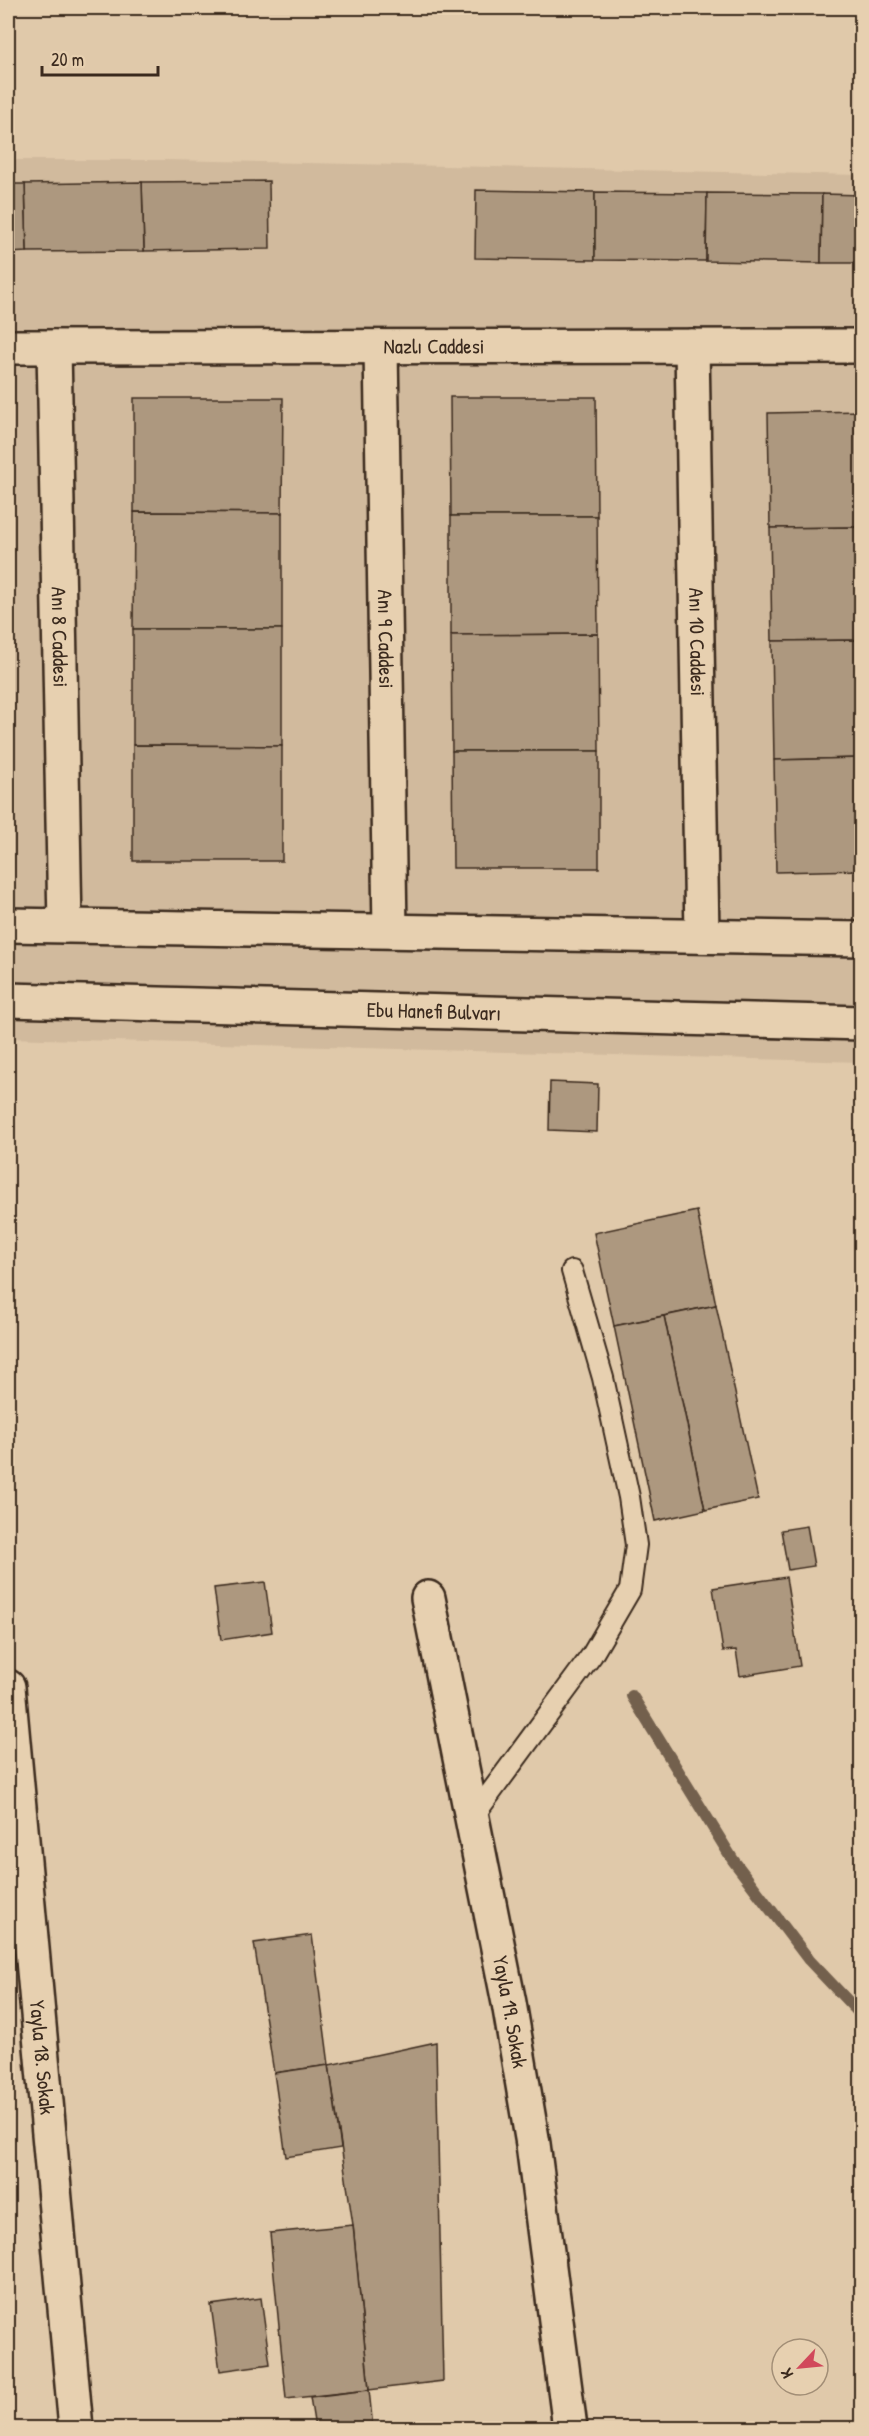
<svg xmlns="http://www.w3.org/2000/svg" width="869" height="2436" font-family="'Patrick Hand',sans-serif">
<rect width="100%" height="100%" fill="#e0c9aa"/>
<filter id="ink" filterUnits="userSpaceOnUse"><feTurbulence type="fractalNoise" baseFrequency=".0167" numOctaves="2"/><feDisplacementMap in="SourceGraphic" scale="12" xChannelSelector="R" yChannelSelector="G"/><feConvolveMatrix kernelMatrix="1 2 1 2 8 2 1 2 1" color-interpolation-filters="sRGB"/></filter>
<g filter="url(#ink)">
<path fill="#d1ba9d" d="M 8,160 L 166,160 L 861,175 L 861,1062 L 8,1038 Z"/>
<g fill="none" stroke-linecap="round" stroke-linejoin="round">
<path stroke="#73604d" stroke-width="12" d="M 632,1696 L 733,1860 L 809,1960 L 862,2016"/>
</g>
<g fill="#ad987f" stroke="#3b2a1e" stroke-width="1.5">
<path d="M 269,181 L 270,249 L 144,251 L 142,182 Z"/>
<path d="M 142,182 L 144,251 L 27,252 L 25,184 Z"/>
<path d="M 8,184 L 25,184 L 27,252 L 8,253 Z"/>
<path d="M 476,190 L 595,192 L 595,260 L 475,258 Z"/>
<path d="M 595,192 L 707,193 L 706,261 L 595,260 Z"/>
<path d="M 707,193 L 822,194 L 821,263 L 706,261 Z"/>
<path d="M 822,194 L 862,195 L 862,263 L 821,263 Z"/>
<path d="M 450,397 L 596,397 L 597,516 L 451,516 Z"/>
<path d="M 134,398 L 283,398 L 282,513 L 134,512 Z"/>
<path d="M 862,411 L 862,527 L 770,528 L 768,413 Z"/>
<path d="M 134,512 L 282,513 L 282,629 L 133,629 Z"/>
<path d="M 451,516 L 597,516 L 598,634 L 451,635 Z"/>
<path d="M 862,527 L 862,640 L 772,641 L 770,528 Z"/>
<path d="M 133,629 L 282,629 L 282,746 L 133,745 Z"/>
<path d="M 598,634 L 599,751 L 452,751 L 451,635 Z"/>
<path d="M 862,640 L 862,758 L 774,760 L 772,641 Z"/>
<path d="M 133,745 L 282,746 L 282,861 L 133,861 Z"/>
<path d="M 452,751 L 599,751 L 599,868 L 453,868 Z"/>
<path d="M 862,758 L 862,870 L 776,872 L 774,760 Z"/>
<path d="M 550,1082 L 598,1084 L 597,1132 L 549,1130 Z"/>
<path d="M 697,1211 L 716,1305 L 614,1326 L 594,1233 Z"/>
<path d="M 716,1305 L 758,1499 L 705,1510 L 664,1316 Z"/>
<path d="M 664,1316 L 705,1510 L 655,1521 L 614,1326 Z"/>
<path d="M 807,1526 L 814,1566 L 788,1570 L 781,1530 Z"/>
<path d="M 786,1577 L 800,1666 L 740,1676 L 736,1650 L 723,1651 L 713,1588 Z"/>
<path d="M 265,1582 L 272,1632 L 221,1640 L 214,1588 Z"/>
<path d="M 312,1935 L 329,2065 L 274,2073 L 254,1943 Z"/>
<path d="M 436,2042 L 443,2381 L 369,2390 L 353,2225 L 329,2065 Z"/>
<path d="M 329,2065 L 341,2148 L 286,2157 L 274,2073 Z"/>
<path d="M 353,2225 L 369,2390 L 286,2399 L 270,2233 Z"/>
<path d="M 261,2298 L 270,2364 L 220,2371 L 211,2305 Z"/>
<path d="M 369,2390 L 373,2428 L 315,2428 L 310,2397 Z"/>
</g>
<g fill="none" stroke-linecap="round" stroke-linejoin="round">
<g stroke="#3b2a1e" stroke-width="24">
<path id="lane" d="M 472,1818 L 592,1655 L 630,1590 L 636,1545 L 629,1497 L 603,1378 L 572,1271"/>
</g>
<g stroke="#3b2a1e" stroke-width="38">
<g id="street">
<path id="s1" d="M 428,1598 L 509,2003 L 533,2144 L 570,2428"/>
<path id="s2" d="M 8,1687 L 76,2428"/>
</g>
</g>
<g stroke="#3b2a1e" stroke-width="38">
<g id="secondary">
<path id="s3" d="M 692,346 L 702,936"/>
<path id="s4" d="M 8,347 L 862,346"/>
<path id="s5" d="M 54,347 L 65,926"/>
<path id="s6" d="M 381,347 L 390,931"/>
<path d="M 8,925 L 862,939"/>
<path id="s7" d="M 8,1000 L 862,1023"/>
</g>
</g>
<use href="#lane" stroke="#e7d0b0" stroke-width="20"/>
<use href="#street" stroke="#e7d0b0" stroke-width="33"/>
<use href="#secondary" stroke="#e7d0b0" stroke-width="33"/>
</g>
</g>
<g text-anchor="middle" stroke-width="5" stroke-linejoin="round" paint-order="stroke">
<g font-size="21" fill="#3b2a1e" stroke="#e7d0b0">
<text dy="7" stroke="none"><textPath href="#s4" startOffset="426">Nazlı Caddesi</textPath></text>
<text dy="7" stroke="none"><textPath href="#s5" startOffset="290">Anı 8 Caddesi</textPath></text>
<text dy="7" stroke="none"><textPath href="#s6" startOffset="292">Anı 9 Caddesi</textPath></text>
<text dy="7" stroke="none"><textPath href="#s3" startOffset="296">Anı 10 Caddesi</textPath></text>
<text dy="7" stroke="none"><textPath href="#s7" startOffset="426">Ebu Hanefi Bulvarı</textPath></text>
<text dy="7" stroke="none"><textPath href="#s1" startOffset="422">Yayla 19. Sokak</textPath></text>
<text dy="7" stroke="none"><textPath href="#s2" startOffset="372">Yayla 18. Sokak</textPath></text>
</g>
</g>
<rect width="869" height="2436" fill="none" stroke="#e7d0b0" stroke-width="30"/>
<rect x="15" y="15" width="839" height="2406" fill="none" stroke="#3b2a1e" stroke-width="2" filter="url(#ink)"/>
<g transform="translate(800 2367) rotate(244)"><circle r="28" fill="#e7d0b0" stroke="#a28e76" stroke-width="1.5"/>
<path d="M0-4.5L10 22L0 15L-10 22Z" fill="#d1495b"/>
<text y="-9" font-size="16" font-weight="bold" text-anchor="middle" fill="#3b2a1e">K</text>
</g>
<path d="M42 66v9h116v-9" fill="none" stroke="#3b2a1e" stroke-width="3"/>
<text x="51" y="66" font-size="18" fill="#3b2a1e" stroke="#e7d0b0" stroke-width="4.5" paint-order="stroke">20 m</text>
</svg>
